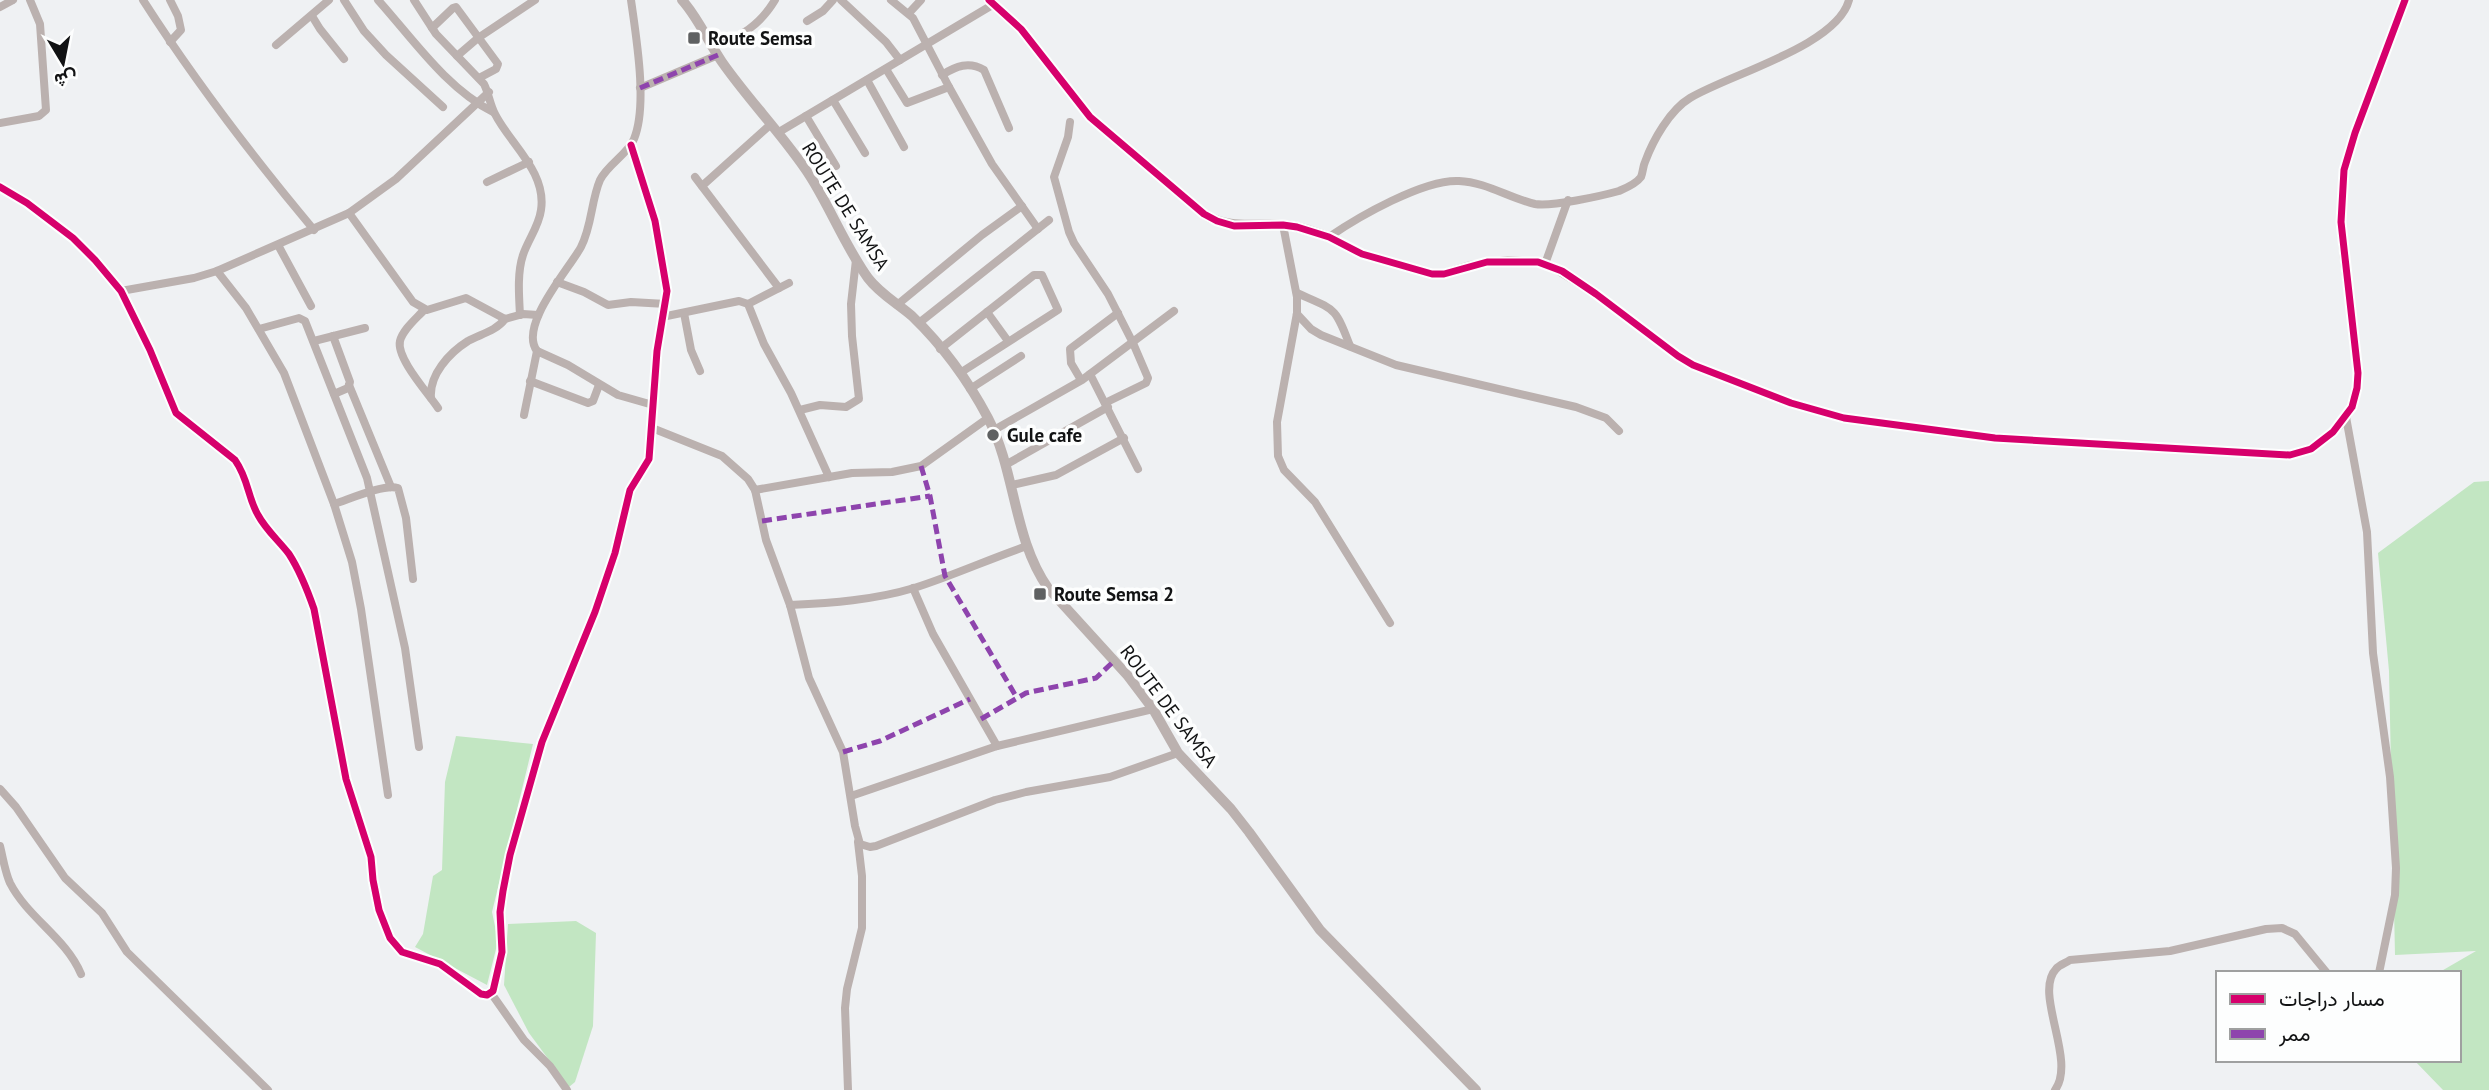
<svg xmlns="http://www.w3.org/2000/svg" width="2489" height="1090" font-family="'PT Sans',Vazirmatn,sans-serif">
<rect width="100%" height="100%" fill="#eff1f3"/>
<g fill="#c2e6c2">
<path d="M 2489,481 L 2489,1090 L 2443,1090 L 2414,1060 L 2459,1060 L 2459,973 L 2438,973 L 2476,951 L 2395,955 L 2389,671 L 2378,553 L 2474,482 Z"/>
<path d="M 456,736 L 533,744 L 492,912 L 498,941 L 487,985 L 415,947 L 423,934 L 433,876 L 442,870 L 445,782 Z"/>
<path d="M 576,921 L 596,933 L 593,1026 L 575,1082 L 569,1087 L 529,1033 L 504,985 L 508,924 Z"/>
</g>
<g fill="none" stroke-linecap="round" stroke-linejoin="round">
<g stroke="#bbb1af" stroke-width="8">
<path d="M 143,0 C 195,81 253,157 314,230"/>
<path d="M 344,0 L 364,31 L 386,55 L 443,107"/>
<path d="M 378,0 C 413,39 446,88 493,112"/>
<path d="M 414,0 L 436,34 L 484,84 C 489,94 490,105 495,114 C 510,144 547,172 541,210 C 539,226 528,240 523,255 C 517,273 519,296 520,315"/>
<path d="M 631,0 C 636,36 648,105 634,139 C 628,154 608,164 600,180 C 591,201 592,226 581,247 C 569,269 518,326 537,351 L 568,365 L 618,395 L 653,405"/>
<path d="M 841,0 L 886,42 L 900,60"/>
<path d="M 1849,0 C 1837,46 1730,74 1690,98 C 1670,110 1653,140 1645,162 C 1643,166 1643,172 1641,177 C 1636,184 1626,188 1619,191 C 1601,196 1551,207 1535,204 C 1509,198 1486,182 1459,181 C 1424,179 1358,217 1329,237 L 1362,254 L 1438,275 L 1470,265 L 1508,260 L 1538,262 L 1552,267 L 1596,294 L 1678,356 L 1693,365 L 1791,403 L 1844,418 L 1995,438 L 2290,455 C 2322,448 2353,422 2357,388 C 2359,372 2356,355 2355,339 C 2350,301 2342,261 2341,222 C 2340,191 2345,162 2355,133 L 2405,0"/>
<path d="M 0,7 L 13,0"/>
<path d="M 909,13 L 921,0"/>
<path d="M 312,16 L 320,29 L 344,59"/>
<path d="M 807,21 L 823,11 L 833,0"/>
<path d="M 432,28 L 453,8 L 456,7 L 498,64 L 496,69 L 479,78"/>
<path d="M 170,42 L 181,30 L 178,16 L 170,0"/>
<path d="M 276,45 L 329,0"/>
<path d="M 713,46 C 740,38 760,25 775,0"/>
<path d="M 457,56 L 478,38 L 535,0"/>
<path d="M 886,69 L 907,103 L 949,87 L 913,18 L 891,0"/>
<path d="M 942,75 C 956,66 969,61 984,70 L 1009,128"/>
<path d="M 867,80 L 904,147"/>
<path d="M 949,87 L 992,164 L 1038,229"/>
<path d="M 640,88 L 718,55"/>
<path d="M 833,100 L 865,153"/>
<path d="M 806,116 L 836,166"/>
<path d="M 1070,122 L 1068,137 L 1054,177 L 1069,232 L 1074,243 L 1108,294 L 1133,343 L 1148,378 L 1146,383 L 1105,403"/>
<path d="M 0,123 L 39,116 L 46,110 L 40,24 L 30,0"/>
<path d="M 779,132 L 994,4"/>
<path d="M 695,177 L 779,288"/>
<path d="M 487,182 L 529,162"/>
<path d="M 702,186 L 770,125"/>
<path d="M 0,187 L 27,203 L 73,238 L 95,260 L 121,291 L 150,350 L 176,413 L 235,460 C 249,480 247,496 258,515 C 266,530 279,541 289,554 C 300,571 307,589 314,609 L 346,779 L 371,857 L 373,880 L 379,910 L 390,938 L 402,952 L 440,964 L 481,994 L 487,995 L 493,991 L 502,952 L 500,912 L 503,891 L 510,855 L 542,742 L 595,612 L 615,553 L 630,490 L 649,459 L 657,351 L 667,291 L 655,221 L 631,145"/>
<path d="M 349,213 L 413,302 L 427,310 L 466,298 L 505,319 L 523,314 L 538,315"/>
<path d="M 1283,225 L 1297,297 L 1297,313 L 1277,422 L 1278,456 L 1284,470 L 1315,502 L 1390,623"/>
<path d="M 278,245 L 311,306"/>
<path d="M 1545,264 L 1568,200"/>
<path d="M 217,271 L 246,308 L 284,373 L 334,504 L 352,562 L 361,609 L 388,795"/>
<path d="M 557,282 L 584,292 L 608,305 L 631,302 L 666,304"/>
<path d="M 121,291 L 194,278 L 217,271 L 349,213 L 396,179 L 489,92"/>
<path d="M 1297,293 C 1335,310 1335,306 1350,346"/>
<path d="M 748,304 L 789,283"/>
<path d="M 897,305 L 982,235 L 1022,206"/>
<path d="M 424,310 C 417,318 403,329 400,341 C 396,358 428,393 438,408"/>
<path d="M 987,312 L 1008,341"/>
<path d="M 684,313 L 691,350 L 700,371"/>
<path d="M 1297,314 L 1311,329 L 1321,335 L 1396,365 L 1576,407 L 1606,418 L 1619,431"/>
<path d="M 662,317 L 739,301 L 748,304 L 764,344 L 791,393 L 829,477"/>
<path d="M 919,323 L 1049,220"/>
<path d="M 259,329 L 299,318 L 305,321 L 367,478 L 405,648 L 419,747"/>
<path d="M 333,336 L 350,382 L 348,388 L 334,394"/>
<path d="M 314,341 L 365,328"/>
<path d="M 940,349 L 1034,275 L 1042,275 L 1058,310 L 960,373"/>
<path d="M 1090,374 L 1138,469"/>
<path d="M 1081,380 L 1071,363 L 1070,349 L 1118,313"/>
<path d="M 530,381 L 588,403 L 593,401 L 599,385"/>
<path d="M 349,385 L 391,487"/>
<path d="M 970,389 L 1021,356"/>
<path d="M 431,398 C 429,375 449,353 468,341 C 481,334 496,331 505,319"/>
<path d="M 800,410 L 820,405 L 846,407 L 859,399 L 852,336 L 851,304 L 856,260"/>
<path d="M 524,415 L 537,351"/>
<path d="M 2346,417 L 2367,532 L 2373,653 L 2390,777 L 2396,868 L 2395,895 L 2379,973"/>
<path d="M 652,428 L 722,456 L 748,479 L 755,490 L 766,540 L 790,605 L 809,678 L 843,752 L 855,826 L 860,844 L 870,847 L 876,846 L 995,800 L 1026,792 L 1110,777 L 1178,753"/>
<path d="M 994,430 L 1082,380 L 1174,311"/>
<path d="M 1007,464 L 1108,407"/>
<path d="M 1012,485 L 1056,475 L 1124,438"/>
<path d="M 755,490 L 852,473 L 892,472 L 921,466 L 988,418"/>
<path d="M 334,504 C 350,499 383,484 398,488 L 406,518 L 413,579"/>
<path d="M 913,588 L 933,634 L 997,746"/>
<path d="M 790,605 C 832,603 874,600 914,588 C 952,576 989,559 1027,546"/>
<path d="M 0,789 L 16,807 L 65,878 L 102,913 L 127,952 L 268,1090"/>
<path d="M 851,796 L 997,746 L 1153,709"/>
<path d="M 0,846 C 3,858 5,872 10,883 C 28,918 66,938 81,974"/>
<path d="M 491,993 L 524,1040 L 550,1066 L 567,1090"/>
<path d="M 848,1090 L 845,1008 L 847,989 L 862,928 L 862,876 L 858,842"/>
<path d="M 2055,1090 C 2077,1060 2033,993 2056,969 C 2059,965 2066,963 2070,960 L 2170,951 L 2266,929 L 2282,928 L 2295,934 L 2327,973"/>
</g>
<g stroke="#bbb1af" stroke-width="10">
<path d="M 682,0 C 699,19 708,42 722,62 C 750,102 784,136 810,176 C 831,209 845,246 868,278 C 880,294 897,303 912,316 C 942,345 969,382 988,418 C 1016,472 1013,538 1048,588 L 1128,676 L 1153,709 L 1178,753 L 1231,809 L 1249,832 L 1320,930 L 1476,1090"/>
<path d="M 989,0 L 1021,29 L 1090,117 L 1204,214 C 1229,230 1253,223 1280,225 C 1297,225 1313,232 1329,237"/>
</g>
<g stroke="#8e44ad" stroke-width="5" stroke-dasharray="10 5" stroke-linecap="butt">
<path d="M 640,88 L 718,55"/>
<path d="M 921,466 L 930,496 L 945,576 L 1017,698"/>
<path d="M 762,521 L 930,496"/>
<path d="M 981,719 L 1026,693 L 1096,678 L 1114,661"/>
<path d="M 843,752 L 880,741 L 970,699"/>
</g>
<g stroke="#fdfefe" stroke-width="11">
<g id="cycleway">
<path d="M 989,0 L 1021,29 L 1090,117 L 1204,214 L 1217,221 L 1234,226 L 1283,225 L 1297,227 L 1329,237 L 1362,254 L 1432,274 L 1444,274 L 1487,262 L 1538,262 L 1562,271 L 1596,294 L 1678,356 L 1693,365 L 1791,403 L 1844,418 L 1995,438 L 2290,455 L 2311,449 L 2333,432 L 2352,407 L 2357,388 L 2358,373 L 2341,222 L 2344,170 L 2355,133 L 2405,0"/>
<path d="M 0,187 L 27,203 L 73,238 L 95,260 L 121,291 L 150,350 L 176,413 L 235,460 C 249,480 247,496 258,515 C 266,530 279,541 289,554 C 300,571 307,589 314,609 L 346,779 L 371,857 L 373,880 L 379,910 L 390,938 L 402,952 L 440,964 L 481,994 L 487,995 L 493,991 L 502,952 L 500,912 L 503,891 L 510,855 L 542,742 L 595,612 L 615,553 L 630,490 L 649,459 L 657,351 L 667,291 L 655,221 L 631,145"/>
</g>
</g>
<use href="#cycleway" stroke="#d6006c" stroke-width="7"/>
</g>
<g fill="#5f6162" stroke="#fdfefe" stroke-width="2.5">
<rect x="687" y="31" width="14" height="14" rx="3.5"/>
<circle cx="993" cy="435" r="7"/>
<rect x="1033" y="587" width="14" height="14" rx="3.5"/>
</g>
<g text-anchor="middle" stroke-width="7" stroke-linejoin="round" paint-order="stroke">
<g font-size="19" font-weight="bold" fill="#121314" stroke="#fdfefe" text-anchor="start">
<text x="708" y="45">Route Semsa</text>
<text x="1007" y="442">Gule cafe</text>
<text x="1054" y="601">Route Semsa 2</text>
</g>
<g font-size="19" fill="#121314" stroke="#fdfefe">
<text transform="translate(846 206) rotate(58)" y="7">ROUTE DE SAMSA</text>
<text transform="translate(1169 706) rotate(53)" y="7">ROUTE DE SAMSA</text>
</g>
</g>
<rect x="2216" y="971" width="245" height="91" fill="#fdfefe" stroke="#9fa0a0" stroke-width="2"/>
<rect x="2230" y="994" width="35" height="10" fill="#d6006c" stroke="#9fa0a0" stroke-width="2"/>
<text x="2279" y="1006" font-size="21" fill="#121314">مسار دراجات</text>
<rect x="2230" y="1029" width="35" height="10" fill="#8e44ad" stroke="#9fa0a0" stroke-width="2"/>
<text x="2279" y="1041" font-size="21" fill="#121314">ممر</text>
<g transform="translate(63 63) rotate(170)" stroke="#fdfefe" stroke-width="5" paint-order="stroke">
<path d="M0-5L12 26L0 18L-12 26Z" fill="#121314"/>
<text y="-10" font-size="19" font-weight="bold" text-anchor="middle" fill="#121314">ش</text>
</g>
</svg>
